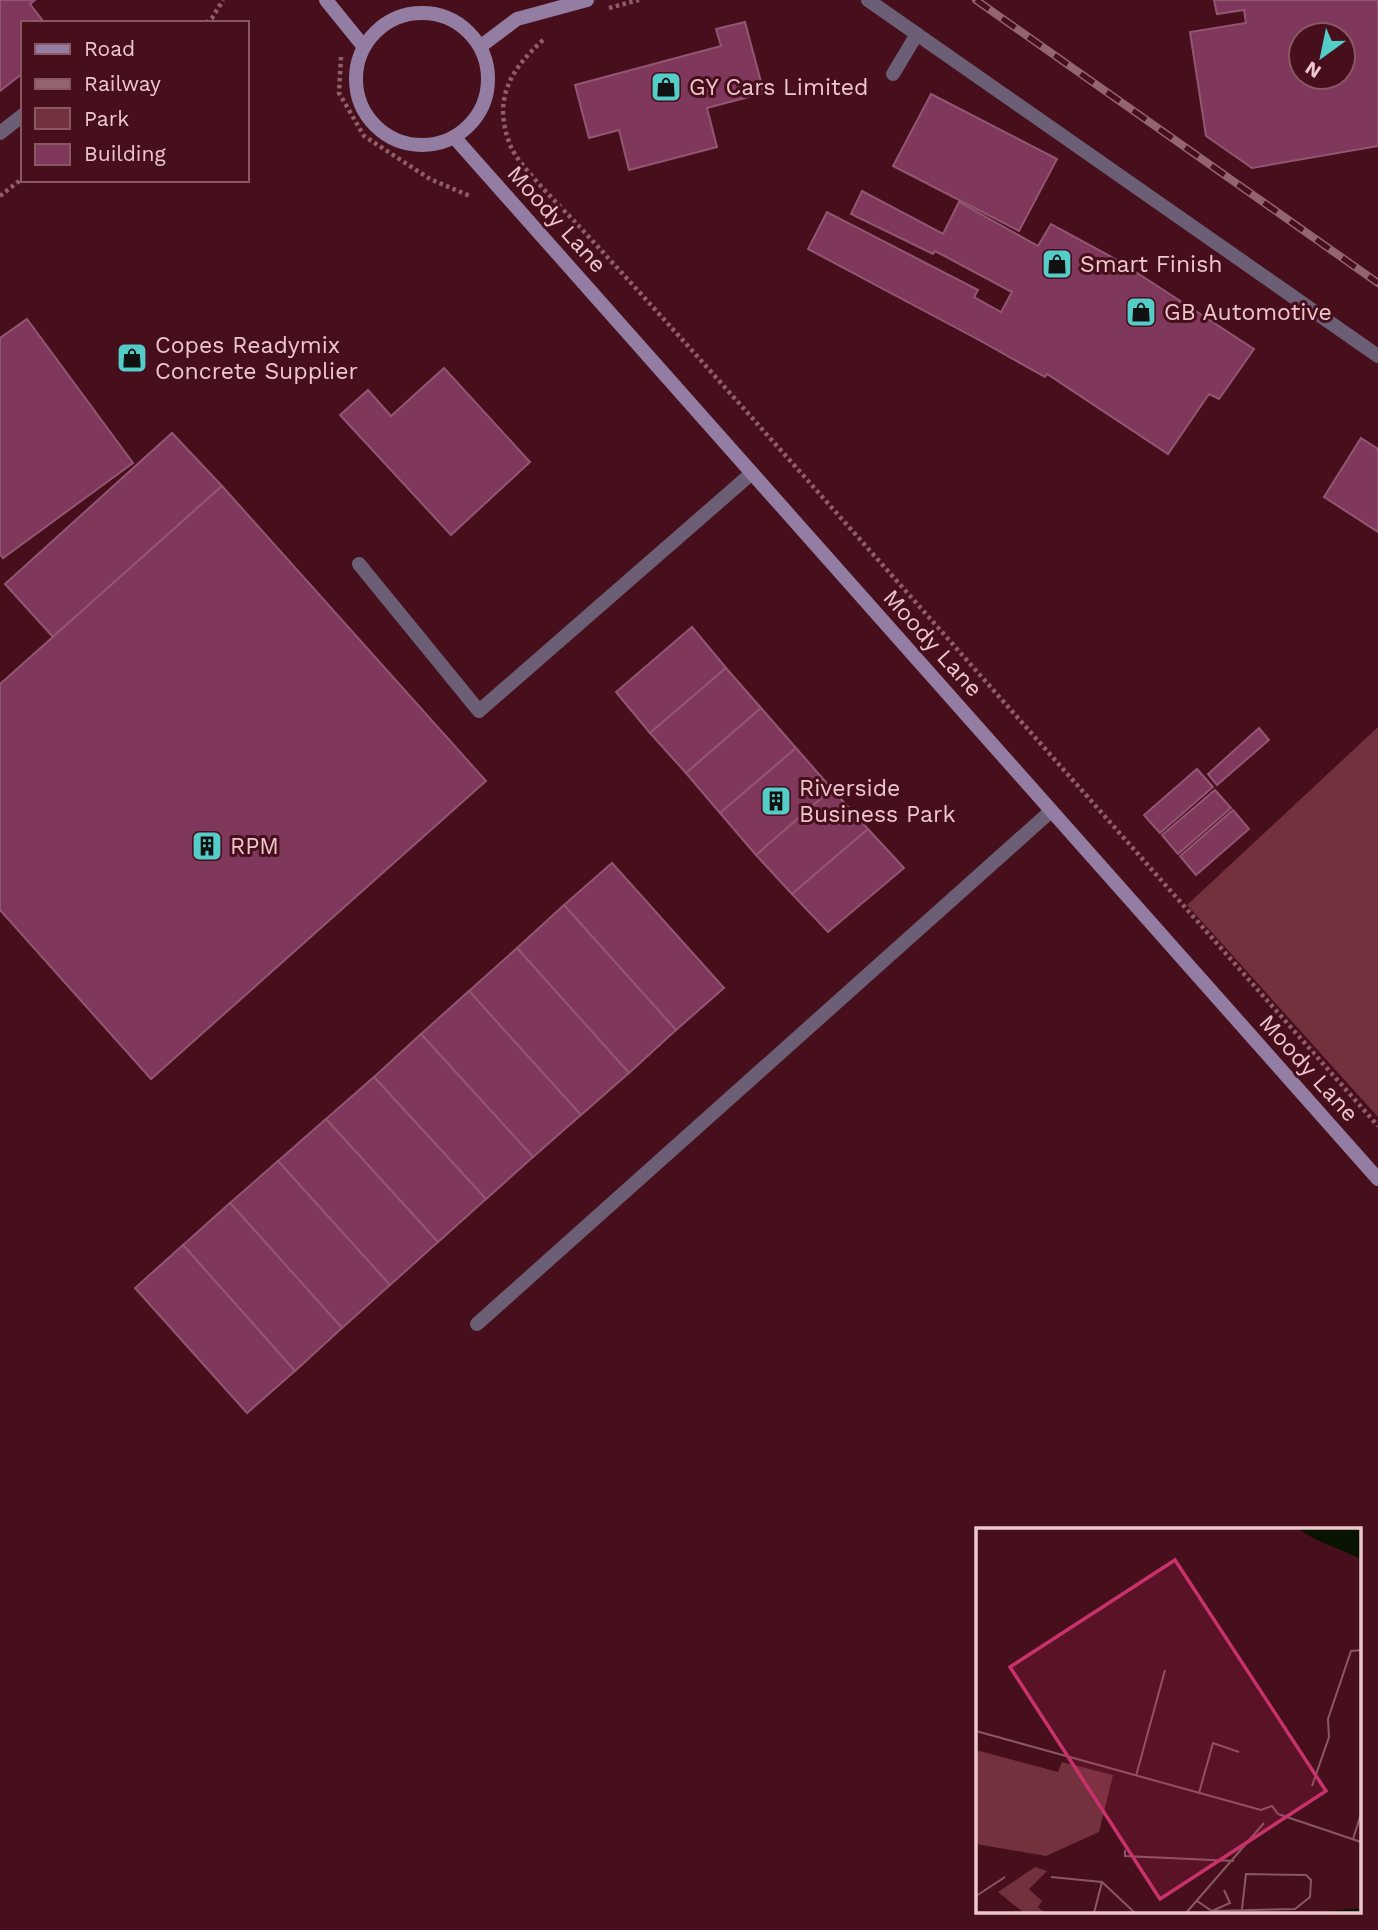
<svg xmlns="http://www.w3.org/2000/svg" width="1378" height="1930" font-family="'Work Sans',sans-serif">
<rect width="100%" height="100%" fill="#470e1c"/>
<path fill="#72313d" d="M 1378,727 L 1378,1117 L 1187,905 Z"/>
<g fill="#7f375b" stroke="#925672" stroke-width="2" fill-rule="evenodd">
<path d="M 0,0 L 35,0 L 30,4 L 43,21 L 23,23 L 23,73 L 0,91 Z"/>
<path d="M 1214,0 L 1378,0 L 1378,146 L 1252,168 L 1206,136 L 1190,32 L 1246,23 L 1244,10 L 1217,14 ZM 1301,35 L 1343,35 L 1343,77 L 1301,77 Z"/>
<path d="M 745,22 L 764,93 L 707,108 L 717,147 L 629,170 L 619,130 L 589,138 L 575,85 L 721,46 L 716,29 Z"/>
<path d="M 931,94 L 1057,159 L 1019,231 L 893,166 Z"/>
<path d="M 862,191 L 943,234 L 959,202 L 1038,246 L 1051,224 L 1119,261 L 1254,349 L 1219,399 L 1209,394 L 1168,454 L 1047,374 L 1045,377 L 979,340 L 808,249 L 827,212 L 978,290 L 974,297 L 1001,312 L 1012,292 L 935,251 L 933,254 L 851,214 Z"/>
<path d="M 27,319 L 133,463 L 3,558 L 0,554 L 0,338 Z"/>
<path d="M 444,368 L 530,462 L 451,535 L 340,415 L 368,390 L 391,416 Z"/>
<path d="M 172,433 L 222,486 L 53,637 L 5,584 Z"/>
<path d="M 1361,438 L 1378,449 L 1378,532 L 1324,497 Z"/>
<path d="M 222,486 L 486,781 L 151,1079 L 0,910 L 0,684 Z"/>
<path d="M 692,627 L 726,668 L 650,733 L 616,692 Z"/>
<path d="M 726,668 L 761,708 L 686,773 L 650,733 Z"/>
<path d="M 761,708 L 796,748 L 720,813 L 686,773 Z"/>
<path d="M 1259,728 L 1269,740 L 1217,785 L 1208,774 Z"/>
<path d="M 796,748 L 832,789 L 756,855 L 720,813 Z"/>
<path d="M 1197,769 L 1213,787 L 1160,833 L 1144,815 Z"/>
<path d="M 832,789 L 868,829 L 792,894 L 756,855 Z"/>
<path d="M 1215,790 L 1231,808 L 1178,854 L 1162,835 Z"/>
<path d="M 1233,810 L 1249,829 L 1196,875 L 1180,856 Z"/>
<path d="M 868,829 L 904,868 L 828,932 L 792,894 Z"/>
<path d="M 612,863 L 724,988 L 676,1030 L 564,905 Z"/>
<path d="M 564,905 L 676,1030 L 629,1073 L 517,948 Z"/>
<path d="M 517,948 L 629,1073 L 581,1115 L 469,991 Z"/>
<path d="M 469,991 L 581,1115 L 533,1157 L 421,1034 Z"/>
<path d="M 421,1034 L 533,1157 L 486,1199 L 374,1077 Z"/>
<path d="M 374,1077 L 486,1199 L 438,1242 L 326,1119 Z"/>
<path d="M 326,1119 L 438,1242 L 390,1285 L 278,1161 Z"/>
<path d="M 278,1161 L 390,1285 L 342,1328 L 230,1203 Z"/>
<path d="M 230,1203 L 342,1328 L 295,1371 L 183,1245 Z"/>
<path d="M 183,1245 L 295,1371 L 247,1413 L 135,1288 Z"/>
</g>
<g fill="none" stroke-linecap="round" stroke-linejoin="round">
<g stroke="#8f5e68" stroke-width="4.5" stroke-dasharray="3.5 3.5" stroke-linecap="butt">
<path d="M 609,8 L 639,0"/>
<path d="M 206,23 L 212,18 L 223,0"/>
<path d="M 543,40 C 509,71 492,101 511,147 C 520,167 560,206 576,223 C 625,276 673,329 721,383 C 941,630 1159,878 1378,1126"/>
<path d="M 341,57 L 339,93 L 364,136 L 430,179 L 470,196"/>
<path d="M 0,196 L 23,178"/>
</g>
<g stroke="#6b5e75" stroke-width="14">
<path d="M 868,0 L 1378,356"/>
<path d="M 893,74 L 917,34"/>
<path d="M 0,133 L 23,115"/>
<path d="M 359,564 L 479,711 L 752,473"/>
<path d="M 477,1324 L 1051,811"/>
</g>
<g stroke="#937da2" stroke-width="14">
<path d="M 326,0 L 364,47"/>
<circle cx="422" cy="79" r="66"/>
<path d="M 481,46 L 517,19 L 587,0"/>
<path d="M 454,137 L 1378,1179"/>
</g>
<g stroke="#95656f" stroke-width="8">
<path id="rail" d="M 976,0 L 1378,283"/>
</g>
<use href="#rail" stroke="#470e1c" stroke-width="5" stroke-dasharray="16" stroke-linecap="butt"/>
</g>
<defs>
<g id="shop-square" transform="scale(1.575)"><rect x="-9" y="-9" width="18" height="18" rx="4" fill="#54cdc8" stroke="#470e1c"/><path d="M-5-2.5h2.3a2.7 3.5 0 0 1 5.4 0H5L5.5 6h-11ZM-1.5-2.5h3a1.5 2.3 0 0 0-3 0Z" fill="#111"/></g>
<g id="building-square" transform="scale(1.575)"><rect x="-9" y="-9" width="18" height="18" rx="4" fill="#54cdc8" stroke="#470e1c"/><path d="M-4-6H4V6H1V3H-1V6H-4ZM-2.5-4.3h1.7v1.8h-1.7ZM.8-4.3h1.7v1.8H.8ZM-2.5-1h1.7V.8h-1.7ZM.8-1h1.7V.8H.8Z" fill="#111"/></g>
</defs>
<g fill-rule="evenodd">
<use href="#shop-square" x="666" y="87"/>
<use href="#shop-square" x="1057" y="264"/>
<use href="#shop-square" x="1141" y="312"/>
<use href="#shop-square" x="132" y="358"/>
<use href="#building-square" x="776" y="801"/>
<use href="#building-square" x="207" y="846"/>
</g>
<g text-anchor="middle" stroke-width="6" stroke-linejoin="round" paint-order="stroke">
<g font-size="23" fill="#edc7cb" stroke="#470e1c" text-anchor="start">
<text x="689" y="95">GY Cars Limited</text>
<text x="1080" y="272">Smart Finish</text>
<text x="1164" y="320">GB Automotive</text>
<text x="155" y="353">Copes Readymix<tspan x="155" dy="26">Concrete Supplier</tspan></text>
<text x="799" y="796">Riverside<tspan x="799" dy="26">Business Park</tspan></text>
<text x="230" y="854">RPM</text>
</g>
<g font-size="23" fill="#edc7cb" stroke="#470e1c">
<text transform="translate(557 219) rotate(48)" y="8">Moody Lane</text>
<text transform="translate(933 643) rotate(48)" y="8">Moody Lane</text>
<text transform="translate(1309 1068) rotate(48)" y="8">Moody Lane</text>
</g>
</g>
<g transform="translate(976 1528)">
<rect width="385" height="385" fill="#470e1c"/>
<path d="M 0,222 L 82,244 L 86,234 L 137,247 L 123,304 L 70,328 L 0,316 ZM 59,339 L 71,343 L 53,361 L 66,373 L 62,379 L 69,385 L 48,385 L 22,364 Z" fill="#72313d"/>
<path d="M 321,0 L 385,0 L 385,31 L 337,10 Z" fill="#091301"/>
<path fill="none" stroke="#091301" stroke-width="3.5" d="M 350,385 L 385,382"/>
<path fill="none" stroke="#895862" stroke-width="2" d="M 0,203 L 285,282M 160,248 L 189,142M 336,258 L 353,209 L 352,191 L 375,123 L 385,122M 223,265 L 237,215 L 263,224M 285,282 L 296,278 L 302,286M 302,286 L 385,314M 377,311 L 385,286M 149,322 L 149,328 L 258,333M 75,349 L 126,354 L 159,385M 0,368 L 29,349M 221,373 L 236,383 L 254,375 L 248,362M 236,383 L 319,381 L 334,369 L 335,352 L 330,347 L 270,346 L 266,381M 118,385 L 126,354M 210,385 L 288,295"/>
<path fill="#c8326c" fill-opacity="0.15" stroke="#c8326c" stroke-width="3.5" d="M 199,32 L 350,263 L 184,371 L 34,139 Z"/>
<rect width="385" height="385" fill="none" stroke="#edc7cb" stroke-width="3.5"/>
</g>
<rect x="21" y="21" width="228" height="161" fill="#470e1c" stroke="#895862" stroke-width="2"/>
<rect x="35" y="44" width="35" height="10" fill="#937da2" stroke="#895862" stroke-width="2"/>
<text x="84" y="56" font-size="21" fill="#edc7cb">Road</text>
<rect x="35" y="79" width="35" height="10" fill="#95656f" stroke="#895862" stroke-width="2"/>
<text x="84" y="91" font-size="21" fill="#edc7cb">Railway</text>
<rect x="35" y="108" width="35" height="21" fill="#72313d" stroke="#895862" stroke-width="2"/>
<text x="84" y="126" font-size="21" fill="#edc7cb">Park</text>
<rect x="35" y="144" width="35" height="21" fill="#7f375b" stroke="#895862" stroke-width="2"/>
<text x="84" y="161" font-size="21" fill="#edc7cb">Building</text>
<g transform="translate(1322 56) rotate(213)"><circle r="33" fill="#470e1c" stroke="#895862" stroke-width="2"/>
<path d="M0-5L12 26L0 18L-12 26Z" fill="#54cdc8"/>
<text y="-10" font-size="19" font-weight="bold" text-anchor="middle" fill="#edc7cb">N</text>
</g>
</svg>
